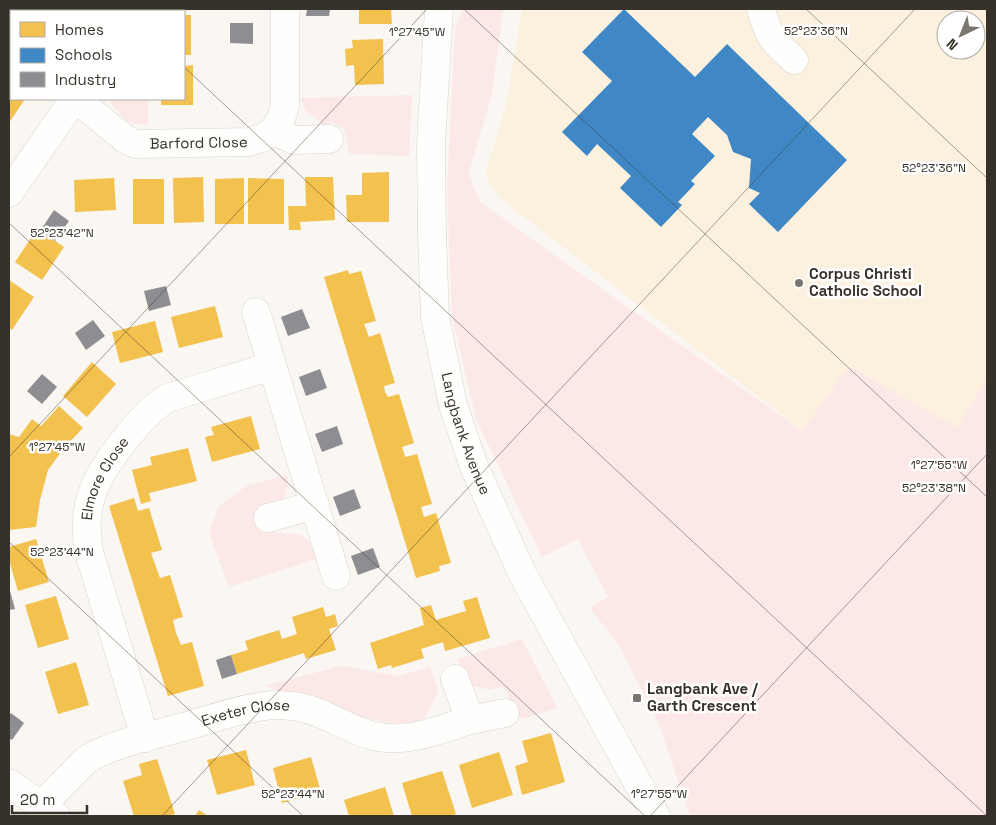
<svg xmlns="http://www.w3.org/2000/svg" width="996" height="825" font-family="'Space Grotesk',sans-serif">
<rect width="100%" height="100%" fill="#faf6f2"/>
<path fill="#fcf0de" fill-rule="evenodd" d="M 522,9 L 987,9 L 987,378 L 958,429 L 849,366 L 803,431 L 502,200 L 491,187 L 486,172 L 506,106 ZM 946,20 L 976,20 L 976,50 L 946,50 Z"/>
<g fill="#fce8e6">
<path d="M 462,9 L 503,9 L 492,94 L 468,174 L 481,203 L 802,431 L 849,366 L 957,428 L 987,378 L 987,816 L 690,816 L 659,724 L 620,647 L 590,608 L 608,597 L 578,539 L 542,557 L 476,419 L 452,316 L 447,190 L 455,31 Z"/>
<path d="M 412,95 L 409,156 L 349,154 L 345,130 L 333,122 L 324,125 L 306,111 L 300,98 Z"/>
<path d="M 110,99 L 148,99 L 148,125 L 129,123 L 112,105 Z"/>
<path d="M 288,475 C 287,497 286,502 266,509 L 272,532 L 301,535 L 312,543 L 319,558 L 229,587 L 209,533 L 219,506 L 246,486 Z"/>
<path d="M 522,639 L 557,708 L 521,719 L 504,688 L 499,687 L 490,690 L 471,685 L 457,659 Z"/>
<path d="M 341,666 L 399,676 L 430,667 L 438,691 L 428,713 L 417,723 L 386,722 L 346,713 L 265,686 Z"/>
</g>
<g fill="#f2c14e">
<path d="M 359,9 L 391,9 L 392,24 L 359,24 Z"/>
<rect x="184" y="15" width="7" height="40"/>
<path d="M 383,39 L 384,84 L 355,85 L 354,65 L 346,66 L 345,49 L 353,48 L 352,40 Z"/>
<path d="M 193,65 L 193,105 L 161,105 L 161,99 L 184,99 L 184,66 Z"/>
<path d="M 9,75 L 11,77 L 11,99 L 25,99 L 9,123 Z"/>
<path d="M 389,172 L 389,222 L 347,222 L 346,195 L 362,195 L 362,173 Z"/>
<path d="M 203,177 L 204,222 L 174,223 L 173,178 Z"/>
<path d="M 305,177 L 333,177 L 335,220 L 300,222 L 301,230 L 289,230 L 288,206 L 306,206 Z"/>
<path d="M 114,178 L 116,210 L 75,212 L 74,180 Z"/>
<path d="M 244,178 L 244,224 L 215,224 L 215,179 Z"/>
<path d="M 248,178 L 284,179 L 284,224 L 248,224 Z"/>
<rect x="133" y="179" width="31" height="45"/>
<path d="M 37,229 L 64,247 L 42,280 L 15,262 Z"/>
<path d="M 348,270 L 349,274 L 361,271 L 376,321 L 364,324 L 369,337 L 380,333 L 395,383 L 384,386 L 385,392 L 388,397 L 399,394 L 414,443 L 402,447 L 404,453 L 405,457 L 417,454 L 432,504 L 421,507 L 424,517 L 436,513 L 451,563 L 439,566 L 440,571 L 416,578 L 324,277 Z"/>
<path d="M 9,280 L 34,297 L 12,330 L 9,328 Z"/>
<path d="M 215,306 L 223,337 L 179,348 L 171,317 Z"/>
<path d="M 155,321 L 163,352 L 120,363 L 112,332 Z"/>
<path d="M 92,362 L 116,384 L 87,417 L 63,396 Z"/>
<path d="M 59,406 L 83,428 L 64,448 L 48,470 L 40,500 L 36,527 L 9,530 L 10,496 L 9,495 L 9,434 L 19,437 L 32,419 L 41,426 Z"/>
<path d="M 251,416 L 260,449 L 212,462 L 205,437 L 214,435 L 211,427 Z"/>
<path d="M 188,448 L 197,481 L 149,493 L 151,501 L 141,504 L 132,470 L 152,465 L 150,457 Z"/>
<path d="M 134,498 L 138,511 L 149,508 L 162,550 L 151,553 L 160,578 L 170,575 L 183,617 L 173,620 L 176,633 L 181,645 L 192,642 L 204,686 L 168,696 L 109,506 Z"/>
<path d="M 36,539 L 49,582 L 18,591 L 9,560 L 9,547 Z"/>
<path d="M 56,596 L 69,639 L 38,648 L 25,605 Z"/>
<path d="M 477,597 L 490,638 L 445,651 L 443,642 L 421,649 L 424,658 L 392,668 L 391,665 L 378,669 L 370,643 L 424,625 L 420,608 L 431,605 L 436,620 L 466,611 L 463,601 Z"/>
<path d="M 323,607 L 326,617 L 335,614 L 338,626 L 329,629 L 336,650 L 306,659 L 304,653 L 237,674 L 231,655 L 248,650 L 245,641 L 279,630 L 282,639 L 297,634 L 292,617 Z"/>
<path d="M 76,662 L 89,705 L 58,714 L 45,672 Z"/>
<path d="M 551,733 L 565,782 L 522,795 L 515,766 L 528,762 L 522,741 Z"/>
<path d="M 246,750 L 255,785 L 217,795 L 207,760 Z"/>
<path d="M 499,752 L 513,795 L 472,808 L 459,765 Z"/>
<path d="M 311,757 L 321,792 L 282,803 L 273,768 Z"/>
<path d="M 157,759 L 175,814 L 169,816 L 134,816 L 123,781 L 142,775 L 139,764 Z"/>
<path d="M 442,771 L 456,814 L 450,816 L 412,816 L 402,783 Z"/>
<path d="M 385,787 L 394,816 L 349,816 L 344,800 Z"/>
<path d="M 199,810 L 208,816 L 195,816 Z"/>
</g>
<path fill="#3f88c5" d="M 624,9 L 695,77 L 727,44 L 847,160 L 778,232 L 749,204 L 760,193 L 749,188 L 751,159 L 733,152 L 727,135 L 708,117 L 692,134 L 715,156 L 691,181 L 695,184 L 678,202 L 682,205 L 661,227 L 620,188 L 631,176 L 597,144 L 587,156 L 562,132 L 612,81 L 582,52 Z"/>
<g fill="#8d8d92">
<path d="M 307,9 L 330,9 L 329,16 L 306,16 Z"/>
<path d="M 230,23 L 253,23 L 253,44 L 230,43 Z"/>
<path d="M 54,210 L 69,221 L 55,241 L 40,231 Z"/>
<path d="M 166,286 L 171,305 L 149,311 L 144,291 Z"/>
<path d="M 302,309 L 310,328 L 288,336 L 281,317 Z"/>
<path d="M 93,320 L 105,336 L 86,350 L 75,333 Z"/>
<path d="M 320,369 L 327,388 L 306,396 L 299,377 Z"/>
<path d="M 42,374 L 57,387 L 42,404 L 27,391 Z"/>
<path d="M 337,426 L 343,444 L 322,452 L 315,434 Z"/>
<path d="M 354,489 L 361,508 L 340,516 L 333,497 Z"/>
<path d="M 373,548 L 380,567 L 358,575 L 351,556 Z"/>
<path d="M 9,587 L 15,609 L 9,610 Z"/>
<path d="M 231,655 L 237,674 L 222,679 L 216,660 Z"/>
<path d="M 11,713 L 24,723 L 12,740 L 9,738 L 9,716 Z"/>
</g>
<g fill="none" stroke-linecap="round" stroke-linejoin="round">
<g stroke="#d8d4ce" stroke-width="29">
<g id="minor">
<path id="s1" d="M 439,9 L 431,143 L 432,235 L 435,317 L 453,405 L 475,469 L 523,575 L 656,816"/>
<path d="M 761,9 C 769,37 772,40 794,60"/>
<path d="M 116,11 L 117,9"/>
<path id="s2" d="M 76,99 L 125,139 L 136,144 L 248,142 L 262,138 L 273,131 L 294,140 L 329,139"/>
<path d="M 273,131 L 281,119 L 285,106 L 285,9"/>
<path d="M 9,193 L 74,99"/>
<path d="M 256,312 L 336,576"/>
<path d="M 268,518 L 315,505"/>
<path d="M 470,720 L 505,713"/>
<path id="s3" d="M 145,738 L 89,552 C 86,532 85,514 92,494 C 101,466 142,413 168,398 L 272,366"/>
<path d="M 9,783 L 56,816"/>
<path id="s4" d="M 41,806 L 86,760 C 110,744 158,734 187,726 C 212,719 238,709 265,706 C 273,704 283,705 291,706 C 319,708 343,727 370,735 C 404,745 438,730 470,720 L 455,679"/>
</g>
</g>
<use href="#minor" stroke="#fefefd" stroke-width="28"/>
</g>
<path fill="none" stroke="#373229" stroke-width="1" stroke-opacity="0.45" d="M 122,9 L 124,11M 464,9 L 987,497M 806,9 L 987,178M 184,67 L 987,816M 9,223 L 645,816M 9,457 L 427,9M 9,542 L 303,816M 162,816 L 915,9M 650,816 L 987,454"/>
<g fill="#7b776f" stroke="#fff" stroke-width="2">
<circle cx="799" cy="283" r="5"/>
<rect x="632" y="693" width="10" height="10" rx="2.5"/>
</g>
<g text-anchor="middle" stroke-width="5" stroke-linejoin="round" paint-order="stroke">
<g font-size="15" fill="#373229" stroke="#fff">
<text dy="5" stroke="none"><textPath href="#s2" startOffset="138">Barford Close</textPath></text>
<text dy="5" stroke="none"><textPath href="#s1" startOffset="429">Langbank Avenue</textPath></text>
<text dy="5" stroke="none"><textPath href="#s3" startOffset="272">Elmore Close</textPath></text>
<text dy="5" stroke="none"><textPath href="#s4" startOffset="232">Exeter Close</textPath></text>
</g>
<g font-size="15" font-weight="bold" fill="#373229" stroke="#fff" text-anchor="start">
<text x="809" y="279">Corpus Christi<tspan x="809" dy="17">Catholic School</tspan></text>
<text x="647" y="694">Langbank Ave /<tspan x="647" dy="17">Garth Crescent</tspan></text>
</g>
</g>
<g font-size="12" text-anchor="middle" fill="#373229" stroke="#fff" stroke-width="5" stroke-linejoin="round" paint-order="stroke">
<text x="816" y="35">52°23'36"N</text>
<text x="417" y="36">1°27'45"W</text>
<text x="934" y="172">52°23'36"N</text>
<text x="62" y="237">52°23'42"N</text>
<text x="57" y="451">1°27'45"W</text>
<text x="939" y="469">1°27'55"W</text>
<text x="934" y="492">52°23'38"N</text>
<text x="62" y="556">52°23'44"N</text>
<text x="659" y="798">1°27'55"W</text>
<text x="293" y="798">52°23'44"N</text>
</g>
<rect width="996" height="825" fill="none" stroke="#373229" stroke-width="20"/>
<rect x="10" y="10" width="175" height="90" fill="#ffffff" stroke="#afada9"/>
<rect x="20" y="22" width="25" height="15" fill="#f2c14e" stroke="#afada9"/>
<text x="55" y="35" font-size="15" fill="#373229">Homes</text>
<rect x="20" y="48" width="25" height="15" fill="#3f88c5" stroke="#afada9"/>
<text x="55" y="60" font-size="15" fill="#373229">Schools</text>
<rect x="20" y="72" width="25" height="15" fill="#8d8d92" stroke="#afada9"/>
<text x="55" y="85" font-size="15" fill="#373229">Industry</text>
<g transform="translate(961 35) rotate(223)"><circle r="24" fill="#ffffff" stroke="#afada9"/>
<path d="M0-4L9 19L0 12L-9 19Z" fill="#7b776f"/>
<text y="-8" font-size="14" font-weight="bold" text-anchor="middle" fill="#373229">N</text>
</g>
<path d="M12 805v8h75v-8" fill="none" stroke="#373229" stroke-width="2.5"/>
<text x="20" y="805" font-size="15" fill="#373229" stroke="#ffffff" stroke-width="4" paint-order="stroke">20 m</text>
</svg>
